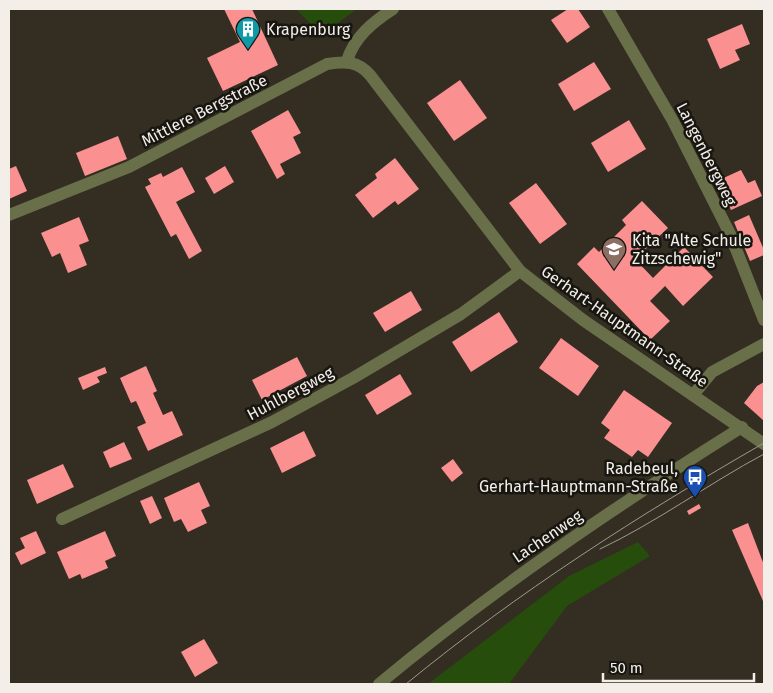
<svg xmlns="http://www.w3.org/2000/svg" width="773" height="693" font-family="'Fira Sans',sans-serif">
<rect width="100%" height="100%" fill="#332d22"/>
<g fill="#274d0d">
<path d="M 296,9 L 357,9 L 321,35 Z"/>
<path d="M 638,542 L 650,556 L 567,606 L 509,684 L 428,684 L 569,576 Z"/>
</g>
<g fill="#fa9090">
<path d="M 224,9 L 252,9 L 278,65 L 223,91 L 207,58 L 240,42 Z"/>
<path d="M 568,9 L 578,9 L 590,27 L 567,43 L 551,20 Z"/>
<path d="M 742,24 L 750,44 L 735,50 L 740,60 L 720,69 L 707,39 Z"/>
<path d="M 594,62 L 611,89 L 574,111 L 558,84 Z"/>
<path d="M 460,80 L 487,118 L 454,141 L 427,103 Z"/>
<path d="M 288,110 L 301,133 L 293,137 L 301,153 L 280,164 L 285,174 L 277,179 L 251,131 Z"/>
<path d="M 629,120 L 646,149 L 608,172 L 591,143 Z"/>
<path d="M 118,136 L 127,159 L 85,176 L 76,153 Z"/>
<path d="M 395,158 L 419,189 L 398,205 L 395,201 L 373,218 L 355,195 L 377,178 L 375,174 Z"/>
<path d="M 16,166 L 27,191 L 9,199 L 9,169 Z"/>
<path d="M 225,166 L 234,182 L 214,194 L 205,178 Z"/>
<path d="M 182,167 L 195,192 L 176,202 L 202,251 L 189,259 L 176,234 L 171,237 L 145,187 L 151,184 L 148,179 L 161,173 L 163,177 Z"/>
<path d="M 741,170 L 748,183 L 755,180 L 762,196 L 731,210 L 717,181 Z"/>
<path d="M 536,183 L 567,224 L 540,244 L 509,203 Z"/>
<path d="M 642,201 L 668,228 L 635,259 L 653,278 L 684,247 L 713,277 L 683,306 L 665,286 L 650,301 L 670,321 L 650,340 L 577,264 L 594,247 L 599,252 L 626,225 L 622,220 Z"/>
<path d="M 749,215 L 764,250 L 764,255 L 750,261 L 734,222 Z"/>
<path d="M 79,217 L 89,241 L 79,245 L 87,265 L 68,273 L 60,253 L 52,257 L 41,233 Z"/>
<path d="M 411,291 L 422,310 L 385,332 L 373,313 Z"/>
<path d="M 499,312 L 518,342 L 471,372 L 452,342 Z"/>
<path d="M 561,338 L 599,366 L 578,396 L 539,368 Z"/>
<path d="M 297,357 L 307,376 L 262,400 L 252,380 Z"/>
<path d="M 146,366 L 157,391 L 153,393 L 163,415 L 172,411 L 183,435 L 148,451 L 137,427 L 146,423 L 136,401 L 131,403 L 120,378 Z"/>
<path d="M 105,367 L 107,373 L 97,377 L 100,382 L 83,390 L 78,378 Z"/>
<path d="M 400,374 L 412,394 L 377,415 L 365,395 Z"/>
<path d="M 764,382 L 764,421 L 744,403 L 757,386 Z"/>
<path d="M 624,390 L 672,423 L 648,457 L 638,450 L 632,457 L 604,438 L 610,430 L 601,423 Z"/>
<path d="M 304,431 L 316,456 L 282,473 L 270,448 Z"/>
<path d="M 124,442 L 132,459 L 110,468 L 103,452 Z"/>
<path d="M 453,459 L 463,473 L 452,482 L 441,468 Z"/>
<path d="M 63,464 L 74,487 L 37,504 L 27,480 Z"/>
<path d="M 199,482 L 210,506 L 201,510 L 207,523 L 188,532 L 181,519 L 174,522 L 164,498 Z"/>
<path d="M 152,496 L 162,518 L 150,524 L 140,501 Z"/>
<path d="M 699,504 L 701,508 L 689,515 L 687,511 Z"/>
<path d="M 748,523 L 764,565 L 763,601 L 732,530 Z"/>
<path d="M 36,531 L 46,553 L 21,565 L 15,553 L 25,548 L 20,538 Z"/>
<path d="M 105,531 L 116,556 L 105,561 L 108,568 L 82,579 L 80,574 L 69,579 L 57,552 Z"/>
<path d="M 204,639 L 218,663 L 195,677 L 181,652 Z"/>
</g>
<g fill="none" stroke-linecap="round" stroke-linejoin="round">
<g stroke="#696f48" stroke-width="12">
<path d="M 608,9 L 673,121 L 730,234 L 764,320"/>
<path d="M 347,61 C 354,37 373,22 393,9"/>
<path d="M 9,215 L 129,167 L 327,64 C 345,61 358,61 370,75 L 520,271 L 583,320 L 764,444"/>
<path d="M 694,394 L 712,372 L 764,344"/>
<path d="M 62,519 L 272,422 L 353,378 L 461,314 L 520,271"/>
<path d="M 379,684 C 493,589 616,506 742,427"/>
</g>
<g stroke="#9f9a91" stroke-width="1">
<path d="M 600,549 C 657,522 708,484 764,454"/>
<path d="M 406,684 C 518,592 639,515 764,443"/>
</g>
</g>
<defs>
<g id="building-pin" transform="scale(1.25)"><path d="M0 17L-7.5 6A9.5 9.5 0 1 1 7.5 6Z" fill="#0f9aa8" stroke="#181611"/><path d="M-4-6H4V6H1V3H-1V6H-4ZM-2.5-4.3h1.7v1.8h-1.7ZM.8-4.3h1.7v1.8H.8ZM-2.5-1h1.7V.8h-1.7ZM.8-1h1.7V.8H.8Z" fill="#fff"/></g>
<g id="school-pin" transform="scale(1.25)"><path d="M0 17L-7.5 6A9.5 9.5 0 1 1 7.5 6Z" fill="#8d6e63" stroke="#181611"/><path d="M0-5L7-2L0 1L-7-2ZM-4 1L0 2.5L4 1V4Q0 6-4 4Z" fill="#fff"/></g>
<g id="bus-pin" transform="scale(1.25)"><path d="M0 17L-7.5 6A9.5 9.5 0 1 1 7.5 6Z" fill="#1a4fb4" stroke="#181611"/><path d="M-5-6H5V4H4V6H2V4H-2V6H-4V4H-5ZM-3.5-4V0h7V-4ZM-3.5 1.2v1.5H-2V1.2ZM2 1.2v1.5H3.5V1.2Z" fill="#fff"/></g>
</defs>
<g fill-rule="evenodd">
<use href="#building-pin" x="248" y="29"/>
<use href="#school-pin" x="614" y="249"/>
<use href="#bus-pin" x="695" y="477"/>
</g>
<g text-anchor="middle" stroke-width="5" stroke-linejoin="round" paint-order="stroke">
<g font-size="16" fill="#f3efe8" stroke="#181611" text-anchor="start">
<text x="266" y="35">Krapenburg</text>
<text x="632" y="246">Kita "Alte Schule<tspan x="632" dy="18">Zitzschewig"</tspan></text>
<text x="678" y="474" text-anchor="end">Radebeul,<tspan x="678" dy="18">Gerhart-Hauptmann-Straße</tspan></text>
</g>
<g font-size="16" fill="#f3efe8" stroke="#181611">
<text transform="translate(204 110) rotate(-27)" y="6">Mittlere Bergstraße</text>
<text transform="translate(707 154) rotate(63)" y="6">Langenbergweg</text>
<text transform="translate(625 326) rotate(35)" y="6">Gerhart-Hauptmann-Straße</text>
<text transform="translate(290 393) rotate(-28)" y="6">Huhlbergweg</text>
<text transform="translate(547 536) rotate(-34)" y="6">Lachenweg</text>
</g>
</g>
<rect width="773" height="693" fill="none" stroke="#f3efe8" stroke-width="20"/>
<path d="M603 673v8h151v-8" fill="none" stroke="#f3efe8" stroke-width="2.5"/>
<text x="610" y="673" font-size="15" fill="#f3efe8" stroke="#181611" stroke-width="4" paint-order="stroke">50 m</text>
</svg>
